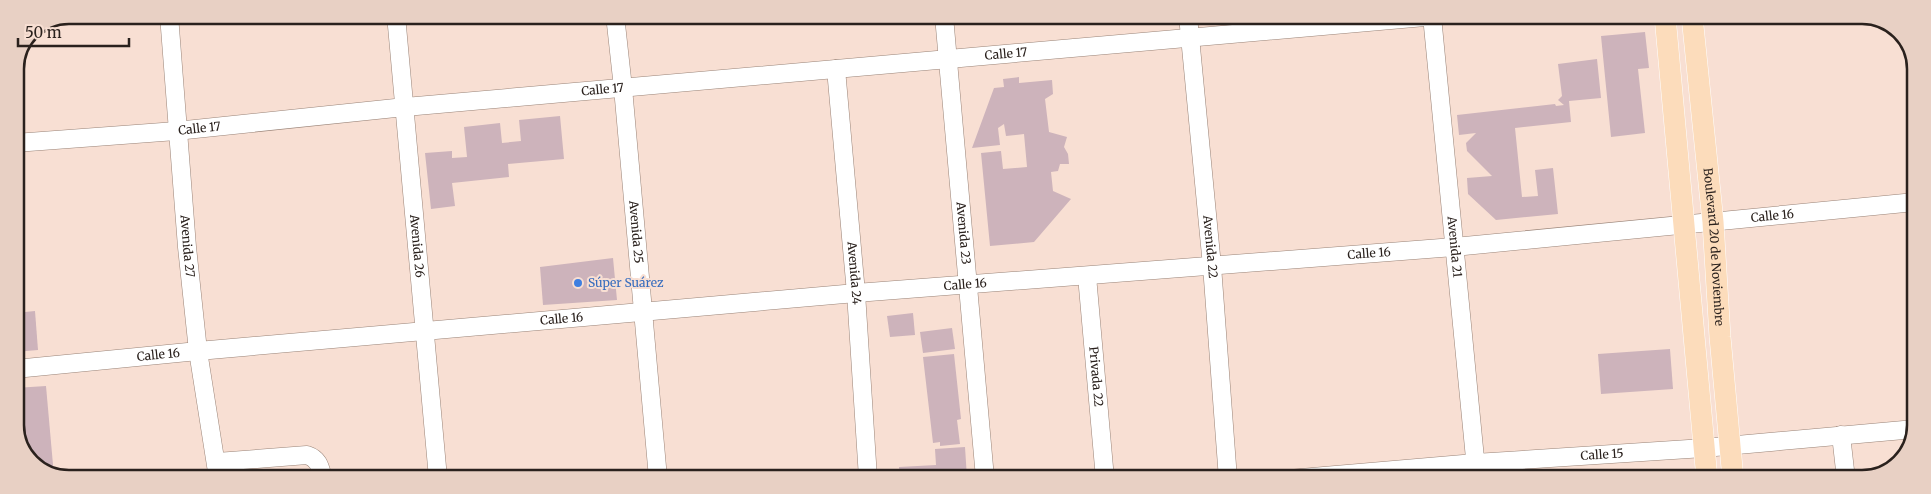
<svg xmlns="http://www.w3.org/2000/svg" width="1931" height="494" font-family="Merriweather,serif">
<rect width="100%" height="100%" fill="#f8dfd3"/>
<g fill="#cdb3bb">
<path d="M 1645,32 L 1649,68 L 1638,69 L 1645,133 L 1611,137 L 1601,36 Z"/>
<path d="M 1597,59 L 1601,98 L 1569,101 L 1571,122 L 1515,128 L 1522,197 L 1538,196 L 1535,170 L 1553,168 L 1558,214 L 1496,220 L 1468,194 L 1467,178 L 1492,176 L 1467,151 L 1466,143 L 1476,133 L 1459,135 L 1457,115 L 1555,104 L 1556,106 L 1564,105 L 1558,100 L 1562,96 L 1558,64 Z"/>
<path d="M 1019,77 L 1019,83 L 1052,80 L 1053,94 L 1045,99 L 1049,132 L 1067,137 L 1064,147 L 1068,154 L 1069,164 L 1060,164 L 1058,171 L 1051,172 L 1053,191 L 1071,199 L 1034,242 L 990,246 L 981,153 L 1001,151 L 1003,169 L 1027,167 L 1024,134 L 1006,136 L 1004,124 L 998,128 L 1000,145 L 972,148 L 994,88 L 1004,87 L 1003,79 Z"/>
<path d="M 560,116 L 564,159 L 508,164 L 509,177 L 452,183 L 455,206 L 431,209 L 425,153 L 452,151 L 452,158 L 467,157 L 464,127 L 500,123 L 502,143 L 521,141 L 519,120 Z"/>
<path d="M 613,258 L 617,300 L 543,305 L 540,267 Z"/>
<path d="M 35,311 L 38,350 L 15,352 L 15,313 Z"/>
<path d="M 913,313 L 915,335 L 890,337 L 887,316 Z"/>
<path d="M 952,328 L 955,349 L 923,353 L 920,332 Z"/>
<path d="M 1670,349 L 1673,389 L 1601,394 L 1598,354 Z"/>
<path d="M 954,354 L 961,419 L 957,420 L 960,444 L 940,446 L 940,442 L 933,443 L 923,357 Z"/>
<path d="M 46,386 L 54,476 L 28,461 L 15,432 L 15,388 Z"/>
<path d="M 965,447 L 967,478 L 900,478 L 899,467 L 936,465 L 935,449 Z"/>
<path d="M 1684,470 L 1685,479 L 1650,479 L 1649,473 Z"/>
</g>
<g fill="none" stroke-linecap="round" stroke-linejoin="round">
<g stroke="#998377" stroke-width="19">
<g id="minor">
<path id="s1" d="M 169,15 L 187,247 L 198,351 L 218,478"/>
<path id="s2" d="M 396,15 L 438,478"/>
<path id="s3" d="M 615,15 L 623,88 L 658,478"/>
<path id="s4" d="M 944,16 L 985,478"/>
<path id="s5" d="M 1188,16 L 1212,266 L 1228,479"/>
<path id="s6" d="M 1432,16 L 1477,479"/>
<path id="s7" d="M 836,69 L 856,293 L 868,478"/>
<path id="s8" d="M 15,143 L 176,131 L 405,107 L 1436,16"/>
<path id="s9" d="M 1087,276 L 1105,479"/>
<path id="s10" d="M 15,369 L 198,351 L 856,293 L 1454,247 L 1915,202"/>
<path d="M 1841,435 L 1846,479"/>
<path d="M 217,462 L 307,455 C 319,459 320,467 323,478"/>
<path id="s11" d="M 1289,479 L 1475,463 L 1704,448 L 1915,429"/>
</g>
</g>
<g stroke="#fff" stroke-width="22">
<g id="major">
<path d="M 1665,16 L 1707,479"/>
<path id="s12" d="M 1692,16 L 1713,222 L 1720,337 L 1733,479"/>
</g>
</g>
<use href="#minor" stroke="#fff" stroke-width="18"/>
<use href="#major" stroke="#fcdcbb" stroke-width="21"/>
</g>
<circle fill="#3f7fe0" stroke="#f8dfd3" stroke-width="2" cx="578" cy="283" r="5"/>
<g text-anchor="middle" stroke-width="4" stroke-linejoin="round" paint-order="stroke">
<g font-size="12" fill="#2a211d" stroke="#f8dfd3">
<text dy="4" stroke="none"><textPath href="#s8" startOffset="995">Calle 17</textPath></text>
<text dy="4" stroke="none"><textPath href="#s8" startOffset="590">Calle 17</textPath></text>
<text dy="4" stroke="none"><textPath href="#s8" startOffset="185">Calle 17</textPath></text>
<text dy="4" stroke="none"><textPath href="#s10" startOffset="1764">Calle 16</textPath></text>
<text dy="4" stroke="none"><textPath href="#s3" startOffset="218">Avenida 25</textPath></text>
<text dy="4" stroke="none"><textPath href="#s4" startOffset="218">Avenida 23</textPath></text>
<text dy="4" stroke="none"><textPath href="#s1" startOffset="232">Avenida 27</textPath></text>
<text dy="4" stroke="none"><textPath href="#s2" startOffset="232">Avenida 26</textPath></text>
<text dy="4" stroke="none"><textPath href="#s5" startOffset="232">Avenida 22</textPath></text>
<text dy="4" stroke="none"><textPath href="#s6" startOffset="232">Avenida 21</textPath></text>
<text dy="4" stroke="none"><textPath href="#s12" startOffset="232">Boulevard 20 de Noviembre</textPath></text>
<text dy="4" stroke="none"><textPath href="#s10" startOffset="1359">Calle 16</textPath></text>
<text dy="4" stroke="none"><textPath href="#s7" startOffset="205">Avenida 24</textPath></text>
<text dy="4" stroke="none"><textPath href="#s10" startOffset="954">Calle 16</textPath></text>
<text dy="4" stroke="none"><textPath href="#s10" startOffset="549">Calle 16</textPath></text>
<text dy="4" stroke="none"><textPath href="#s10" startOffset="144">Calle 16</textPath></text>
<text dy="4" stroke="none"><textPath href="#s9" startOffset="101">Privada 22</textPath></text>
<text dy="4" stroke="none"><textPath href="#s11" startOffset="314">Calle 15</textPath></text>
</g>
<g font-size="12" fill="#366cbe" stroke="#f8dfd3" text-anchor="start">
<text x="588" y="287">Súper Suárez</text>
</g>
</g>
<path d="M0 0H1931V494H0ZM69 24H1862A45 45 0 0 1 1907 69V425A45 45 0 0 1 1862 470H69A45 45 0 0 1 24 425V69A45 45 0 0 1 69 24Z" fill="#e8d0c4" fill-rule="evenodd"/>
<path fill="none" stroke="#2a211d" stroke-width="2.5" d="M69 24H1862A45 45 0 0 1 1907 69V425A45 45 0 0 1 1862 470H69A45 45 0 0 1 24 425V69A45 45 0 0 1 69 24Z"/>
<path d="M18 38v8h111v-8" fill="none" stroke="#2a211d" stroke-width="2.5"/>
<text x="25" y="38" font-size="15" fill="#2a211d" stroke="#f8dfd3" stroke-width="4" paint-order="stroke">50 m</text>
</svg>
